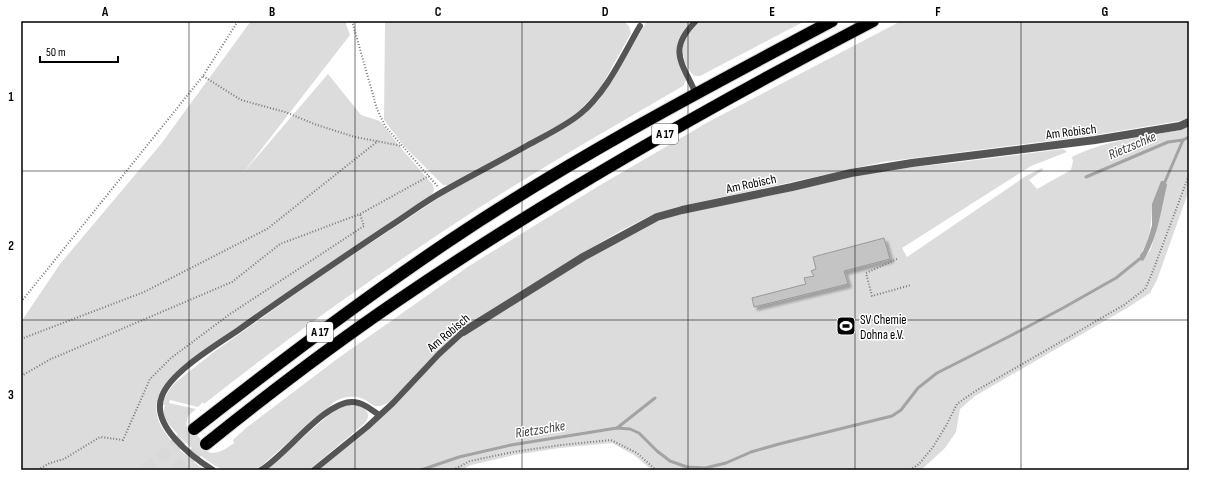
<svg xmlns="http://www.w3.org/2000/svg" width="1210" height="491" font-family="'Sofia Sans Condensed',sans-serif">
<defs>
<filter id="shadow"><feDropShadow dx="3.5" dy="3.5" stdDeviation="1" flood-color="#0004"/></filter>
</defs>
<rect width="100%" height="100%" fill="#fff"/>
<g fill="#dcdcdc" fill-rule="evenodd">
<path d="M 251,21 L 345,21 L 350,35 L 243,173 L 328,74 L 361,115 L 380,121 L 401,148 L 433,185 L 434,191 L 430,197 L 180,372 C 173,379 164,387 159,396 C 145,424 185,456 205,470 L 21,470 L 21,322 L 60,264 L 161,144 Z"/>
<path d="M 385,21 L 623,21 L 629,26 L 631,33 L 600,89 L 579,111 L 562,123 L 450,185 L 443,185 L 404,146 L 384,120 Z"/>
<path d="M 647,21 L 692,21 C 670,46 675,51 686,80 L 683,86 C 602,133 520,180 442,232 C 361,286 281,343 204,404 L 203,402 L 198,407 L 170,400 L 169,403 L 196,409 L 188,416 C 183,430 191,429 198,436 C 201,438 200,442 202,445 C 209,460 225,450 234,443 L 233,440 L 246,428 L 337,359 L 469,266 L 597,187 L 710,121 L 901,21 L 1189,21 L 1189,118 L 1179,121 L 1095,135 L 883,162 L 677,207 L 654,214 L 622,230 L 581,254 L 462,329 L 435,354 L 393,400 C 388,403 381,407 375,406 C 372,405 369,402 367,401 C 355,394 345,396 334,402 L 259,468 C 252,471 233,472 225,470 C 210,467 172,432 165,418 C 163,414 164,409 165,405 L 163,405 C 165,396 169,389 176,382 L 214,352 L 325,273 L 451,190 L 582,115 L 598,101 L 623,62 Z"/>
<path d="M 702,21 L 805,21 L 700,76 L 695,76 C 691,74 689,70 687,66 C 677,48 686,32 702,21 Z"/>
<path d="M 1189,127 L 1189,190 L 1157,280 L 1150,293 L 1127,308 L 975,396 L 960,409 L 956,432 L 945,448 L 921,470 L 652,470 L 634,455 L 612,443 L 560,448 L 514,455 L 471,465 L 461,470 L 318,470 L 466,333 L 583,261 L 658,221 L 688,211 L 792,191 L 852,176 L 913,167 L 952,163 L 1063,149 L 1067,152 L 1031,166 L 902,248 L 907,257 L 1026,176 L 1042,168 L 1043,170 L 1029,180 L 1037,189 L 1071,170 L 1073,161 L 1072,157 C 1105,140 1144,137 1180,130 ZM 1152,204 L 1160,217 L 1151,249 L 1143,260 L 1140,260 C 1140,253 1145,247 1148,239 C 1151,228 1152,216 1152,204 Z"/>
<path d="M 353,404 C 364,407 373,412 365,423 L 309,470 L 265,470 L 337,408 Z"/>
</g>
<path fill="#a3a3a3" d="M 1161,181 L 1165,181 L 1167,185 C 1161,210 1158,238 1143,261 L 1140,260 L 1140,255 L 1143,251 L 1148,239 L 1152,225 L 1152,204 Z"/>
<g fill="none" stroke-linecap="round" stroke-linejoin="round">
<g stroke="#a3a3a3" stroke-width="3">
<path d="M 1086,177 L 1168,142 L 1183,140 L 1189,137"/>
<path d="M 1164,184 L 1183,140"/>
<path d="M 617,428 L 630,429 L 639,433 L 657,451 L 670,461 L 687,467 L 705,468 L 726,463 L 751,452 L 779,444 L 892,416 L 901,410 L 918,388 L 937,373 L 1010,336 L 1063,308 L 1116,278 L 1142,257"/>
<path d="M 421,470 L 459,457 L 511,445 L 617,428 L 655,398"/>
</g>
</g>
<path fill="#c4c4c4" stroke="#999" filter="url(#shadow)" d="M 884,238 L 890,259 L 844,271 L 848,284 L 754,307 L 752,298 L 806,284 L 804,278 L 814,276 L 811,271 L 816,269 L 813,257 Z"/>
<g fill="none" stroke-linecap="round" stroke-linejoin="round">
<g stroke="#d9d9d9" stroke-width="12" stroke-dasharray="12 6" stroke-linecap="butt">
<path d="M 145,470 L 194,429"/>
<path d="M 175,470 L 206,444"/>
</g>
<g stroke="#dbdbdb" stroke-width="14">
<g id="motorway">
<path d="M 194,429 C 277,364 361,300 449,241 C 571,159 702,90 832,21"/>
<path d="M 206,444 C 268,394 331,346 397,301 C 549,197 710,106 873,21"/>
</g>
</g>
<g stroke="#777" stroke-width="2" stroke-dasharray="1 2" stroke-linecap="butt">
<path d="M 352,21 L 377,109 L 385,126 L 438,187"/>
<path d="M 203,76 L 241,100 L 285,112 L 317,125 L 355,137 L 402,146"/>
<path d="M 897,259 L 866,273 L 872,296 L 911,285"/>
<path d="M 21,302 L 203,76 L 238,21"/>
<path d="M 21,339 L 144,292 L 267,229 L 378,141"/>
<path d="M 21,376 L 51,359 L 232,282 L 280,244 L 360,214 L 429,176"/>
<path d="M 38,470 L 50,463 L 64,459 L 100,437 L 123,440 L 150,379 L 171,358 L 230,314 L 364,226 L 360,214"/>
<path d="M 453,470 L 470,461 L 513,452 L 561,445 L 611,440 L 637,453 L 656,470"/>
<path d="M 910,470 L 919,464 L 933,447 L 947,424 L 957,404 L 974,392 L 1124,305 L 1145,289 L 1151,276 L 1189,175"/>
</g>
<g stroke="#555" stroke-width="6">
<path d="M 696,94 C 682,62 667,50 696,21"/>
<path d="M 213,470 C 192,457 150,425 162,396 C 171,372 215,346 237,331 C 286,296 336,262 387,228 C 406,216 424,202 444,191 C 472,175 500,161 528,145 C 546,135 564,127 580,114 C 607,92 623,55 640,26"/>
<path d="M 261,470 C 285,456 324,402 352,402 C 362,402 371,409 379,415"/>
<path d="M 314,470 L 367,427 L 393,403 L 439,354 L 463,332"/>
</g>
<path stroke="#555" stroke-width="8" d="M 463,332 L 583,257 L 657,217 L 682,210 L 792,187 L 851,173 L 912,163 L 1095,140 L 1180,126 L 1189,122"/>
<use href="#motorway" stroke="#000" stroke-width="12"/>
</g>
<path fill="none" stroke="#000" stroke-width="1" stroke-opacity="0.55" d="M 189,21 L 189,470M 355,21 L 355,470M 522,21 L 522,470M 688,21 L 688,470M 855,21 L 855,470M 1021,21 L 1021,470M 21,171 L 1189,171M 21,320 L 1189,320"/>
<defs>
<g id="stadium-square" transform="scale(1)"><rect x="-9" y="-9" width="18" height="18" rx="4" fill="#000" stroke="#fff"/><path d="M0-5a6.5 5 0 1 0 0 10a6.5 5 0 1 0 0-10ZM-3.5-1.8h7v3.6h-7Z" fill="#fff"/></g>
</defs>
<g fill-rule="evenodd">
<use href="#stadium-square" x="846" y="326"/>
</g>
<g text-anchor="middle" stroke-width="3" stroke-linejoin="round" paint-order="stroke">
<g fill="#fff" stroke="#4c4c4c" stroke-width="1">
<rect x="652" y="124" width="26" height="20" rx="3"/>
<rect x="307" y="322" width="26" height="20" rx="3"/>
</g>
<g font-size="12" font-weight="bold" fill="#000">
<text x="665" y="138">A 17</text>
<text x="320" y="336">A 17</text>
</g>
<g font-size="13" fill="#000" stroke="#fff">
<text transform="translate(1071 131) rotate(-7)" y="5">Am Robisch</text>
<text transform="translate(751 183) rotate(-12)" y="5">Am Robisch</text>
<text transform="translate(448 332) rotate(-40)" y="5">Am Robisch</text>
</g>
<g font-size="13" fill="#000" stroke="#fff" text-anchor="start">
<text x="860" y="324">SV Chemie<tspan x="860" dy="15">Dohna e.V.</tspan></text>
</g>
<g font-size="14" font-style="italic" fill="#444" stroke="#fff">
<text transform="translate(1132 145) rotate(-23)" y="5">Rietzschke</text>
<text transform="translate(540 429) rotate(-9)" y="5">Rietzschke</text>
</g>
</g>
<rect width="1210" height="491" fill="none" stroke="#ffffff" stroke-width="44"/>
<path d="M40 56v6h78v-6" fill="none" stroke="#000000" stroke-width="2"/>
<text x="46" y="56" font-size="12" fill="#000000" stroke="#ffffff" stroke-width="3" paint-order="stroke">50 m</text>
<rect x="22" y="22" width="1166" height="447" fill="none" stroke="#000" stroke-width="1.5"/>
<g font-size="13" text-anchor="middle" font-weight="bold" fill="#000">
<text x="105" y="16">A</text>
<text x="272" y="16">B</text>
<text x="438" y="16">C</text>
<text x="605" y="16">D</text>
<text x="772" y="16">E</text>
<text x="938" y="16">F</text>
<text x="1105" y="16">G</text>
<text x="11" y="101">1</text>
<text x="11" y="250">2</text>
<text x="11" y="399">3</text>
</g>
</svg>
